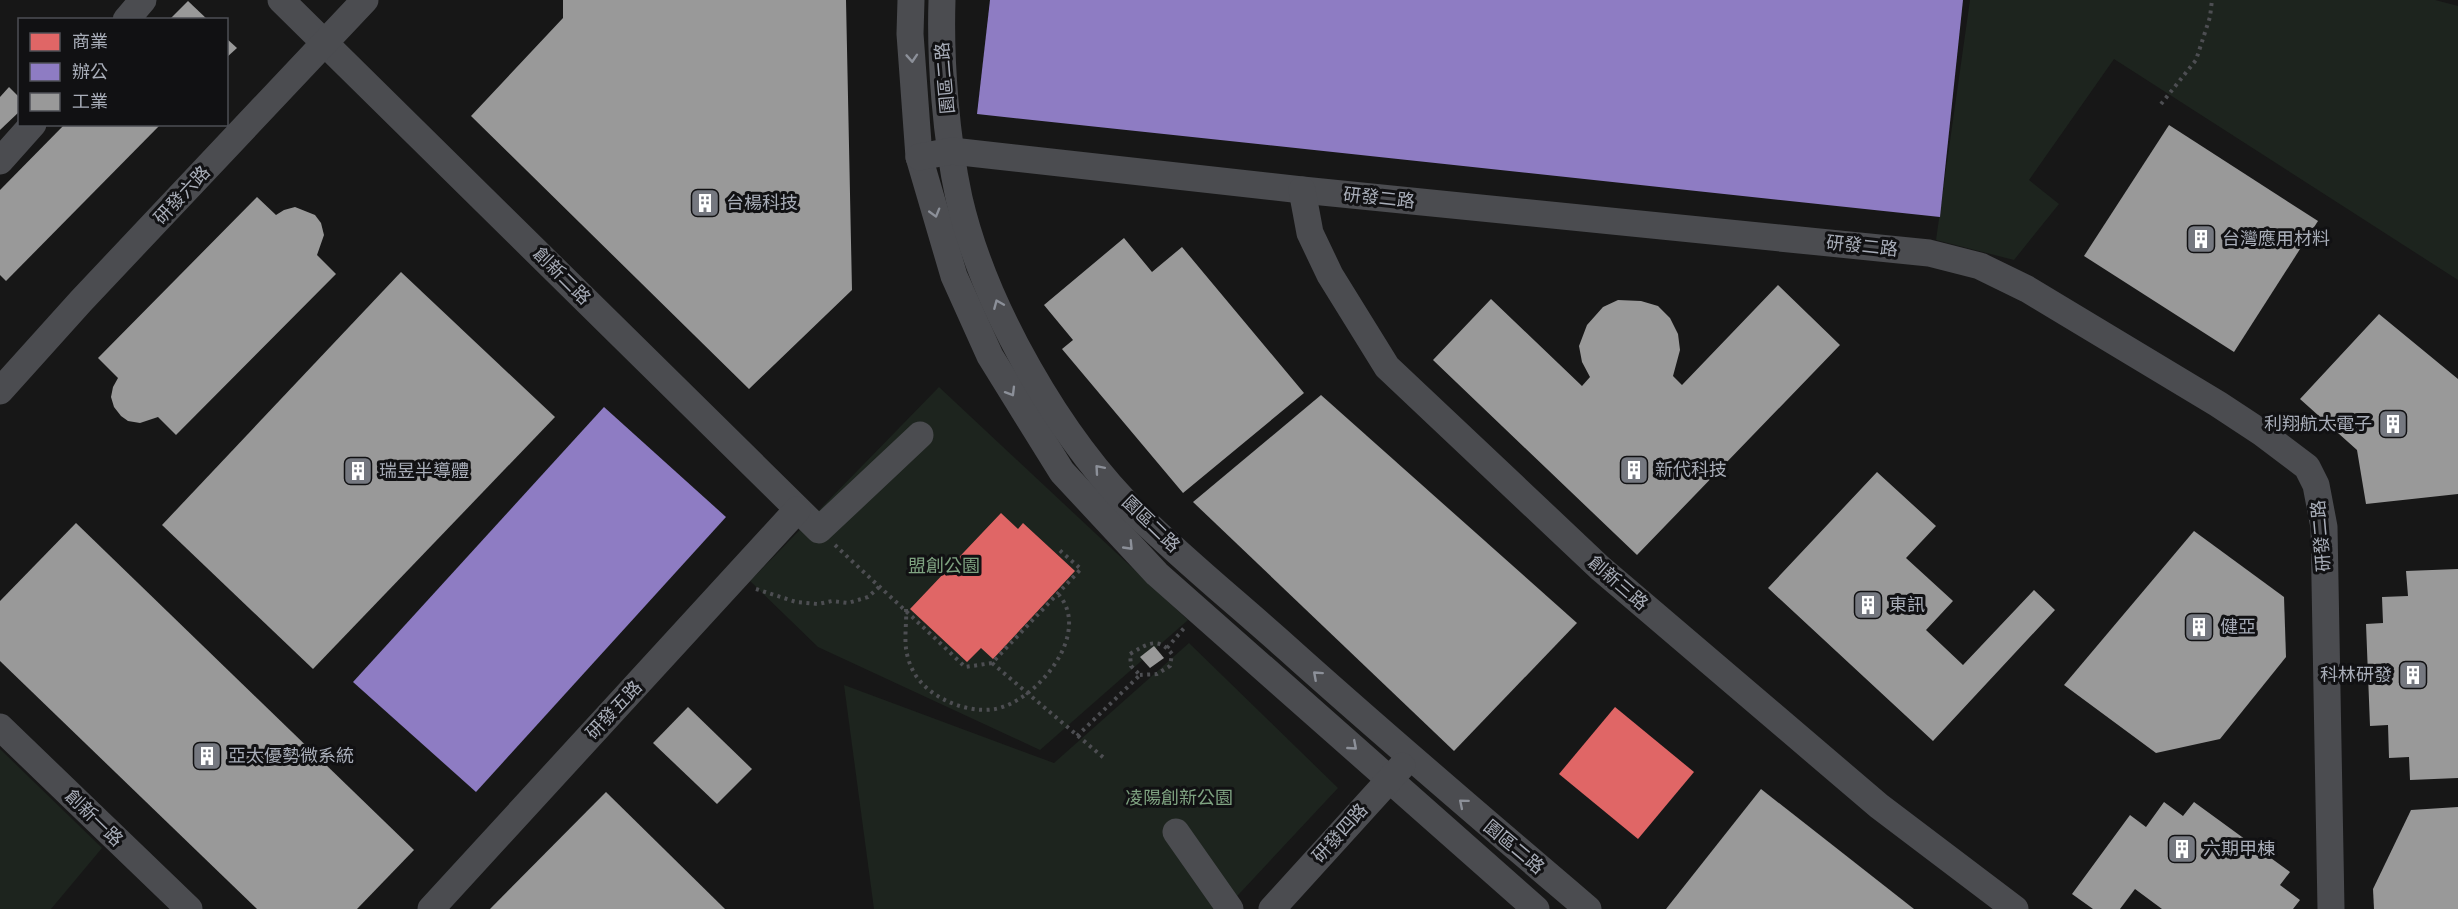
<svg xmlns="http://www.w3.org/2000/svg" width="2458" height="909" font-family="Commissioner,'Noto Sans TC',sans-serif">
<rect width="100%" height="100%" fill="#171717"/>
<g fill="#1d241e">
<path d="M 1970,0 L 2435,0 L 2458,6 L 2458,280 L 2114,59 L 2029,180 L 2059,204 L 2014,260 L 1936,240 Z"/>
<path d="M 939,387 L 1188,620 L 1040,750 L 818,647 L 750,581 Z"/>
<path d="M 1189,643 L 1338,788 L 1225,909 L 874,909 L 844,685 L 1054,763 Z"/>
<path d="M 0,749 L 102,848 L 51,909 L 0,909 Z"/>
</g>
<g fill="#e06666">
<path d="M 1001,513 L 1018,529 L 1023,523 L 1075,571 L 993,659 L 981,648 L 967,662 L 910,609 Z"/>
<path d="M 1615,707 L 1694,772 L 1638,839 L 1559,774 Z"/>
</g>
<g fill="#8e7cc3">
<path d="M 990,0 L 1963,0 L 1940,217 L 977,114 Z"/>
<path d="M 604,407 L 726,517 L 476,792 L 353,682 Z"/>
</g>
<g fill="#999">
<path d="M 563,0 L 846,0 L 852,290 L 749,389 L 471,116 L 563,18 Z"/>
<path d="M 188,1 L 208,20 L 169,20 Z"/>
<path d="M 226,38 L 237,48 L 226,58 Z"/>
<path d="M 9,87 L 20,98 L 20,111 L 0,130 L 0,97 Z"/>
<path d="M 65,124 L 161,124 L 6,281 L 0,275 L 0,190 Z"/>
<path d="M 2169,125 L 2318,221 L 2234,352 L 2084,256 Z"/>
<path d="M 257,197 L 276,215 L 284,210 L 295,207 L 315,215 L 321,223 L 324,235 L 317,255 L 336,274 L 176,435 L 158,417 L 140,423 L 128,421 L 121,416 L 114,407 L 111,397 L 113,387 L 118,378 L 98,358 Z"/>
<path d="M 1124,238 L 1152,272 L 1182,247 L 1304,393 L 1183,493 L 1062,349 L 1073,340 L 1044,305 Z"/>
<path d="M 401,272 L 555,417 L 313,669 L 162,525 Z"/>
<path d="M 1778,285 L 1840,345 L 1637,555 L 1433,360 L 1491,299 L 1582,386 L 1590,377 L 1582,362 L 1579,346 L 1587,325 L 1603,307 L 1618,300 L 1641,301 L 1658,306 L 1670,318 L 1678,334 L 1680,350 L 1673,376 L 1682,385 Z"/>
<path d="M 2379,314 L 2458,379 L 2458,494 L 2366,504 L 2357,450 L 2300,399 Z"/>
<path d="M 1321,395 L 1577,623 L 1454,751 L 1193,502 Z"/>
<path d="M 1877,472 L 1936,526 L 1906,558 L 1953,601 L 1926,630 L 1963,665 L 2034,590 L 2055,610 L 1933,741 L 1768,588 Z"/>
<path d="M 76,523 L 414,850 L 357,909 L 257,909 L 0,661 L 0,601 Z"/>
<path d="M 2194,531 L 2284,597 L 2286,657 L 2220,739 L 2156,753 L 2064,685 Z"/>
<path d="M 2458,569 L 2458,778 L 2410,780 L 2409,757 L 2389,758 L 2388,725 L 2370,726 L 2366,624 L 2383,623 L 2382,597 L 2408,596 L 2406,571 Z"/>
<path d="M 1154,646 L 1164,658 L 1150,668 L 1140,657 Z"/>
<path d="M 688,707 L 752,769 L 717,804 L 653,743 Z"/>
<path d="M 1761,789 L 1914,909 L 1666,909 Z"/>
<path d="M 606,792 L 725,909 L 490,909 Z"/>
<path d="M 2164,802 L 2183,816 L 2194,802 L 2290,872 L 2280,885 L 2300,900 L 2293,909 L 2162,909 L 2135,889 L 2120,909 L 2093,909 L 2072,894 L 2130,815 L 2146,827 Z"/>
<path d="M 2458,807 L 2458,909 L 2374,909 L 2373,889 L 2411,810 Z"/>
</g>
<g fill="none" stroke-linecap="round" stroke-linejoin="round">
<g stroke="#4d4e52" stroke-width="4" stroke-dasharray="3 4.5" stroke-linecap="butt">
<path d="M 2161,104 L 2196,60 L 2210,17 L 2212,0"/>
<path d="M 835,545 C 878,586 922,625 965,667 L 992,663 L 1081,569 L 1057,548"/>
<path d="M 756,589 L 796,602 L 818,604 L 832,601 L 848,603 L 868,597 L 879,587"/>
<path d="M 906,609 C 907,626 903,641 908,658 C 913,677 926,690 943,699 C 958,707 978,712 995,709 C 1037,701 1092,634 1059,595"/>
<path d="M 1167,648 L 1185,627"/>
<path d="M 992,663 L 1104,758"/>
<path d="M 1077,736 L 1140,675 L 1131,666 L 1130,654 C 1147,644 1158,636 1172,654 L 1170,666 L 1157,674 L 1140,675"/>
</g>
<g stroke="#4b4c50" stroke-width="27">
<path d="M 281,0 L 819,530 L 920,435"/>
<path d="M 911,0 L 910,34 L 919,157 L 954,276 L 990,356 L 1062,472 L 1157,574 L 1536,909"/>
<path d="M 942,0 C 940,61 946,138 959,198 C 984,306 1059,438 1139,516 C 1186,562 1238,604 1287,648 C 1386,737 1487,823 1588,909"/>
<path d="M 126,20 L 143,0"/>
<path d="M 919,157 L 952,151 L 1302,190 L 1929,253 L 1980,266 L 2027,289 L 2218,404 L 2262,433 L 2307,467 L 2316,485 L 2324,527 L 2331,909"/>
<path d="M 0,161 L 33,124"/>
<path d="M 1302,190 L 1310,233 L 1330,275 L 1387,367 L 1600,568 L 1879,806 L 2015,909"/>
<path d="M 0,391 L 81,301 L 365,0"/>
<path d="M 0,727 L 189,909"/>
<path d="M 1176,832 L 1230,909"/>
<path d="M 431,909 L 797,510"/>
<path d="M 1272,909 L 1402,766"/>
</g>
</g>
<defs><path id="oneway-chevron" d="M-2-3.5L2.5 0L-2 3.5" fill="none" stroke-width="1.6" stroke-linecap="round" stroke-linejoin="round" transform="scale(1.5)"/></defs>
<g stroke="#8c9099">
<use href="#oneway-chevron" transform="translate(912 58) rotate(86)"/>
<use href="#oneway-chevron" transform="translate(935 213) rotate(74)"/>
<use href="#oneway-chevron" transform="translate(998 304) rotate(-113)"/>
<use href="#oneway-chevron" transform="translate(1011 392) rotate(59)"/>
<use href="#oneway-chevron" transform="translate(1099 469) rotate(-131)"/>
<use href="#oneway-chevron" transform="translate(1129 546) rotate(46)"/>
<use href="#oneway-chevron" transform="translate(1317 675) rotate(-138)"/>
<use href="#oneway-chevron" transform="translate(1353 746) rotate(41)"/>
<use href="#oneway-chevron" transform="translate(1463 803) rotate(-140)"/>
</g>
<defs>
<g id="building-square" transform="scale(1.5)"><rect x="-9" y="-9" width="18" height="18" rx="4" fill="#757880" stroke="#111113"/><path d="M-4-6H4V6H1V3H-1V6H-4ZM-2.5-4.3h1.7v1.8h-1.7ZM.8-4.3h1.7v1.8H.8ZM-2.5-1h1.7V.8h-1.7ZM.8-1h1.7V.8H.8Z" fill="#fff"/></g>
</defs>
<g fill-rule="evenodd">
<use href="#building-square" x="705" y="203"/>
<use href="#building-square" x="2201" y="239"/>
<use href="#building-square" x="2393" y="424"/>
<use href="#building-square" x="1634" y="470"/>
<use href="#building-square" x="358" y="471"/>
<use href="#building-square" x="1868" y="605"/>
<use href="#building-square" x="2199" y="627"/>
<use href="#building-square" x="2413" y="675"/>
<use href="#building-square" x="207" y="756"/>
<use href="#building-square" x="2182" y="849"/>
</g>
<g text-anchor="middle" stroke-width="6" stroke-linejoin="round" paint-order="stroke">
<g font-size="18" fill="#a8adb8" stroke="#111113">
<text transform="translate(945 78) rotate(-95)" y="6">園區二路</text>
<text transform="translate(182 195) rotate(-47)" y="6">研發六路</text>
<text transform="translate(1379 198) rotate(6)" y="6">研發二路</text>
<text transform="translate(1862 246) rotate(6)" y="6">研發二路</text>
<text transform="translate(562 276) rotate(45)" y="6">創新二路</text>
<text transform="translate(1151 524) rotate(44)" y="6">園區二路</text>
<text transform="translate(2321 536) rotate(-95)" y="6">研發二路</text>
<text transform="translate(1618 583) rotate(41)" y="6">創新三路</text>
<text transform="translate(614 710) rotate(-47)" y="6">研發五路</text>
<text transform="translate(94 818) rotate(44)" y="6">創新一路</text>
<text transform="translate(1340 833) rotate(-48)" y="6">研發四路</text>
<text transform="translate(1514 847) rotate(40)" y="6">園區二路</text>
</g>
<g font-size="18" fill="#a8adb8" stroke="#111113" text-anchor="start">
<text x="726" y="209">台楊科技</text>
<text x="2222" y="245">台灣應用材料</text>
<text x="2372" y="430" text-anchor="end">利翔航太電子</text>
<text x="1655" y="476">新代科技</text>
<text x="379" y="477">瑞昱半導體</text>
<text x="1889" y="611">東訊</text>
<text x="2220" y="633">健亞</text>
<text x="2392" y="681" text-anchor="end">科林研發</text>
<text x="228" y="762">亞太優勢微系統</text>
<text x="2203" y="855">六期甲棟</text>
</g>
<g font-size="18" fill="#7fa381" stroke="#111113">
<text x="944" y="572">盟創公園</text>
<text x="1179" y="804">凌陽創新公園</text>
</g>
</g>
<rect x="18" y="18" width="210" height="108" fill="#111113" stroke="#4d4f55" stroke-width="1.5"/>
<rect x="30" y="33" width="30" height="18" fill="#e06666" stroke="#4d4f55" stroke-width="1.5"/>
<text x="72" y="48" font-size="18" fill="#a8adb8">商業</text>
<rect x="30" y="63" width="30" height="18" fill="#8e7cc3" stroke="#4d4f55" stroke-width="1.5"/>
<text x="72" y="78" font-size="18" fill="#a8adb8">辦公</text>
<rect x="30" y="93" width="30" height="18" fill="#999999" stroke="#4d4f55" stroke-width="1.5"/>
<text x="72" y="108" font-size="18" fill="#a8adb8">工業</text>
</svg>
